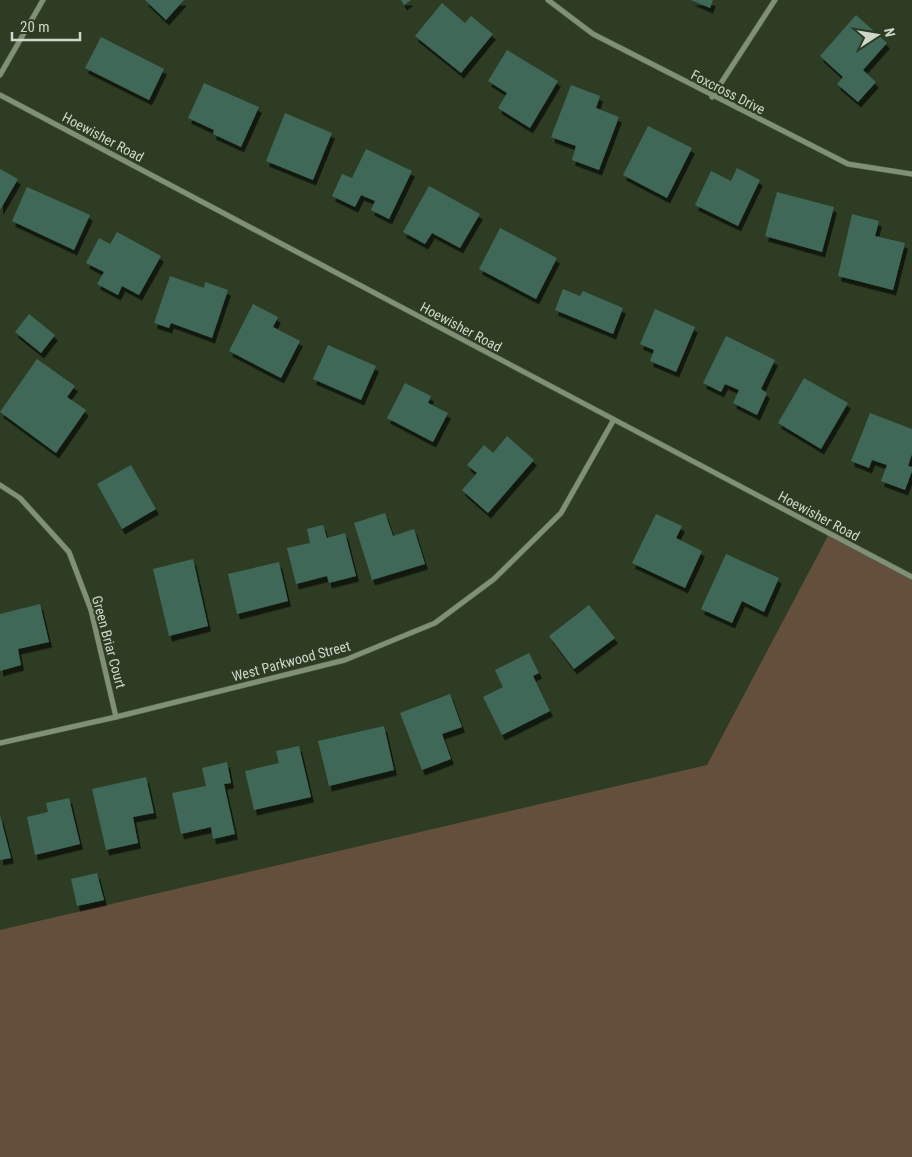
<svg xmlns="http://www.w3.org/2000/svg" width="912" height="1157" font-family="'Roboto Condensed',sans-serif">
<defs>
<filter id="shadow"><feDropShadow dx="3" dy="5.5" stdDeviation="0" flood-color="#0009"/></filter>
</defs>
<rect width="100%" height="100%" fill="#2e3c24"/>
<path fill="#644f3c" d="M 829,534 L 912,577 L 912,1157 L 0,1157 L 0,930 L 707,765 Z"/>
<g fill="#3f6858" filter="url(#shadow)">
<path d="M 145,0 L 184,0 L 166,20 Z"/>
<path d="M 401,0 L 411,0 L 404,5 Z"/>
<path d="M 691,0 L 713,0 L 710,8 Z"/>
<path d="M 442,3 L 465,23 L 471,16 L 493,34 L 461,73 L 415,36 Z"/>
<path d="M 856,15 L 887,43 L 863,70 L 876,82 L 858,102 L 837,84 L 843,77 L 820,56 Z"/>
<path d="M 101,37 L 164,69 L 149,100 L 85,68 Z"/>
<path d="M 507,50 L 558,81 L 530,128 L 498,108 L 507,93 L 488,81 Z"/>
<path d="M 204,83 L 259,107 L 241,147 L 213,134 L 214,130 L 188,118 Z"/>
<path d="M 571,85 L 600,96 L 596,108 L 619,117 L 599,170 L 572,160 L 576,146 L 551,137 Z"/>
<path d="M 285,113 L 332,133 L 313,180 L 266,161 Z"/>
<path d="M 648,126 L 692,148 L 667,198 L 623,175 Z"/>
<path d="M 366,149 L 412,171 L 389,219 L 371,210 L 375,201 L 361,195 L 355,207 L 332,196 L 342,174 L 352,178 Z"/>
<path d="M 737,168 L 760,180 L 738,226 L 695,205 L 711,171 L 731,181 Z"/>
<path d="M 0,169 L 18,179 L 0,210 Z"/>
<path d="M 429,186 L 480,214 L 460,248 L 432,233 L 425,244 L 403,232 Z"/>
<path d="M 27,187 L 90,215 L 74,250 L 12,221 Z"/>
<path d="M 777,192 L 834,207 L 822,252 L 765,236 Z"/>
<path d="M 852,214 L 879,221 L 875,236 L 905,243 L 893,290 L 838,276 Z"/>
<path d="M 500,228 L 557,258 L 536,299 L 479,269 Z"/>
<path d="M 117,232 L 161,256 L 139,295 L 122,286 L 118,295 L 97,284 L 104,272 L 86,263 L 99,238 L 110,244 Z"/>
<path d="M 170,276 L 204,288 L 205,282 L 228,290 L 212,338 L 171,323 L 169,328 L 154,323 Z"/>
<path d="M 563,289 L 580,296 L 583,291 L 623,308 L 613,334 L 555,310 Z"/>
<path d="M 253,304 L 278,317 L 273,327 L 300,341 L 281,378 L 229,351 Z"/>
<path d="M 655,309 L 695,327 L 676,372 L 650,361 L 654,350 L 640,344 Z"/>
<path d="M 29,314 L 55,335 L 41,353 L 15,332 Z"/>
<path d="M 726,336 L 775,360 L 761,389 L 767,393 L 757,415 L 733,403 L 739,390 L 725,384 L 721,392 L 703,383 Z"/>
<path d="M 328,345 L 376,366 L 361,400 L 313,379 Z"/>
<path d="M 37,359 L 75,386 L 67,397 L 86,410 L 56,453 L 0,412 Z"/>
<path d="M 804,378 L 848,403 L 821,449 L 778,423 Z"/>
<path d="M 405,383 L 431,396 L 428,403 L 448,413 L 433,442 L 387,418 Z"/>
<path d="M 870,413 L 912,429 L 912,454 L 908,466 L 912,467 L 912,471 L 905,490 L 881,481 L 887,465 L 872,460 L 869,468 L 851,461 Z"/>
<path d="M 507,436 L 534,460 L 488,513 L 462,490 L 477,473 L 467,465 L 484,445 L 493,453 Z"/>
<path d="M 131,465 L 156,509 L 122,529 L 97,484 Z"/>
<path d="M 385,513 L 393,536 L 414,529 L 425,564 L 372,580 L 354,523 Z"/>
<path d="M 656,514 L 682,526 L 676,538 L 702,551 L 685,588 L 632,563 Z"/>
<path d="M 323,525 L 327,538 L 345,533 L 356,576 L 329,583 L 327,576 L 296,584 L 287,548 L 310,543 L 307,529 Z"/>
<path d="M 726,554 L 779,578 L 764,612 L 742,601 L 732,623 L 701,609 Z"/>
<path d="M 193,559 L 208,626 L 169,636 L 153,569 Z"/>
<path d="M 279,562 L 288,601 L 237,614 L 228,574 Z"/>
<path d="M 40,604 L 49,642 L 18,649 L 21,665 L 0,671 L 0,614 Z"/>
<path d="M 589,605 L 615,638 L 574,669 L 549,636 Z"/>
<path d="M 529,653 L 539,673 L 533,676 L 550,711 L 502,735 L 483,697 L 503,687 L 495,670 Z"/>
<path d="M 450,694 L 462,727 L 442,734 L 451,759 L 422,770 L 400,713 Z"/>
<path d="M 384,726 L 394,770 L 329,786 L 318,741 Z"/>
<path d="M 299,746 L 311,797 L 254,810 L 245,771 L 279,763 L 276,751 Z"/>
<path d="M 227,762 L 231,783 L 224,784 L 235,834 L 213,839 L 211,827 L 181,834 L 172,793 L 206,786 L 202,768 Z"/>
<path d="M 146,777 L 154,813 L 133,817 L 138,843 L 106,850 L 92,789 Z"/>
<path d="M 69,798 L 80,844 L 35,855 L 27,817 L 48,812 L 46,803 Z"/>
<path d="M 0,815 L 11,858 L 0,860 Z"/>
<path d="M 97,873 L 104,900 L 77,906 L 71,879 Z"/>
</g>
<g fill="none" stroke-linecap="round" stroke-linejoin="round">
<g stroke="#4d5945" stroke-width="6">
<g id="minor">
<path d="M 548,0 L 593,34 L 848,164 L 912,174"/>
<path d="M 0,75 L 43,0"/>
<path d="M 0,95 L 912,577"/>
<path d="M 712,97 L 775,0"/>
<path d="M 0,485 L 20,498 L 69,552 L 91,610 L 116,717"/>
<path d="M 0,743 L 116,717 L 345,660 L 435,623 L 494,579 L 561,513 L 613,421"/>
</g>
</g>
<use href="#minor" stroke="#7f9074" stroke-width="5"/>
</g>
<g text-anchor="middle" stroke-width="4.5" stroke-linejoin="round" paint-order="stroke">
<g font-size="14" fill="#ced7c9" stroke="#2e3c24">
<text transform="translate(728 92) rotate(27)" y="5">Foxcross Drive</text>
<text transform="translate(103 137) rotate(28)" y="5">Hoewisher Road</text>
<text transform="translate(461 327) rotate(28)" y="5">Hoewisher Road</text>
<text transform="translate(819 516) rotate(28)" y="5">Hoewisher Road</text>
<text transform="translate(109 642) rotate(75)" y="5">Green Briar Court</text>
<text transform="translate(291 661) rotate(-15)" y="5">West Parkwood Street</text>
</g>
</g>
<g transform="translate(877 35) rotate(78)" stroke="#2e3c24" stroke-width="4" paint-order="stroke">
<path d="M0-4L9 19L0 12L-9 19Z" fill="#ced7c9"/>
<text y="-8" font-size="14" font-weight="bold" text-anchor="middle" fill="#ced7c9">N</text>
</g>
<path d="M12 32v8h68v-8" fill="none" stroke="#ced7c9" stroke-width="2.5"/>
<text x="20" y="32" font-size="15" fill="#ced7c9" stroke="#2e3c24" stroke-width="4" paint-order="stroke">20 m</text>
</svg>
